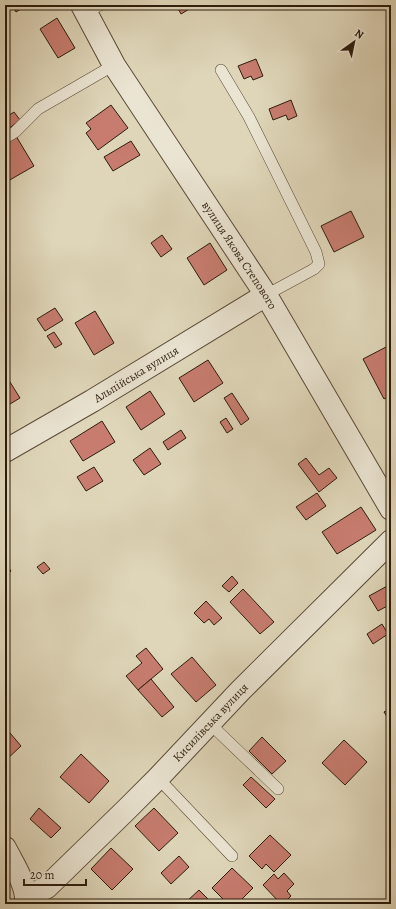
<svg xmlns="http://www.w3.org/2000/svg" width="396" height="909" font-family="Alegreya,serif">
<rect width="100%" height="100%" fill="#dfd6b9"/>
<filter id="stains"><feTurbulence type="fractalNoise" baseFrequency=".005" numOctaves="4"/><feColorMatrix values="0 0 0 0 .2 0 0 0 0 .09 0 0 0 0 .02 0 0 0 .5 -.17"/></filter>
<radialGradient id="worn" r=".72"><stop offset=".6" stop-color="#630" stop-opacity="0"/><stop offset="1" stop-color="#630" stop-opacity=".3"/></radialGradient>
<g fill="#c77c6f" stroke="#2c1c0c">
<path d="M 12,5 L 27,5 L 16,12 Z"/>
<path d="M 176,5 L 196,5 L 181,14 Z"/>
<path d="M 57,18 L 75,48 L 58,58 L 40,29 Z"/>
<path d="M 256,59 L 263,76 L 253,80 L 251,76 L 244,79 L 238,66 Z"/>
<path d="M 291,100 L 297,116 L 288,120 L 286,115 L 273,120 L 269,109 Z"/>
<path d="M 111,105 L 128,128 L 98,150 L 86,133 L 91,129 L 86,123 Z"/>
<path d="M 14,112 L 20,120 L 7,130 L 5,127 L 5,118 Z"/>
<path d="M 16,136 L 34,166 L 8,181 L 5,177 L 5,143 Z"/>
<path d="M 131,141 L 140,155 L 113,171 L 104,157 Z"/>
<path d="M 351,211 L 364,237 L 334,252 L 321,226 Z"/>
<path d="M 162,235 L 172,249 L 161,257 L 151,243 Z"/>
<path d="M 210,243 L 227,270 L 204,285 L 187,258 Z"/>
<path d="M 55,308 L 63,320 L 45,331 L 37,319 Z"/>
<path d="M 95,311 L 114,343 L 94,355 L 75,323 Z"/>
<path d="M 54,332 L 62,344 L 55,348 L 47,336 Z"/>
<path d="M 388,346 L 391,351 L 391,395 L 384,399 L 363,359 Z"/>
<path d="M 208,360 L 223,383 L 194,402 L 179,378 Z"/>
<path d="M 5,374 L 20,398 L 5,407 Z"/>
<path d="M 150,391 L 165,414 L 141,430 L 126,407 Z"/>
<path d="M 232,393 L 249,419 L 241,425 L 224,398 Z"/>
<path d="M 226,418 L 233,429 L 227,433 L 220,422 Z"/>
<path d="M 102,421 L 115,442 L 83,461 L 70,441 Z"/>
<path d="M 181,430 L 186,438 L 168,450 L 163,442 Z"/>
<path d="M 150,448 L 161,464 L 144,475 L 133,460 Z"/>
<path d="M 306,458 L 319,475 L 329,468 L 337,478 L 319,492 L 298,464 Z"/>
<path d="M 94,467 L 103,481 L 86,491 L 77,477 Z"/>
<path d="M 317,493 L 326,506 L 306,520 L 296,507 Z"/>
<path d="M 361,507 L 376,530 L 337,554 L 322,532 Z"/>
<path d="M 44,562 L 50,569 L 43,574 L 37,567 Z"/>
<path d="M 5,563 L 11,571 L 5,576 Z"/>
<path d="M 232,576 L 238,583 L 229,592 L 222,586 Z"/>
<path d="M 389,585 L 391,589 L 391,604 L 378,611 L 369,596 Z"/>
<path d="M 243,589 L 274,622 L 260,634 L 230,602 Z"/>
<path d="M 206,601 L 222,618 L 214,625 L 209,619 L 204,623 L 194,613 Z"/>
<path d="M 382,624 L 388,634 L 373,644 L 367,634 Z"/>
<path d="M 146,648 L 163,669 L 138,690 L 126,676 L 142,663 L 136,656 Z"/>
<path d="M 192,657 L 216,685 L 196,702 L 171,674 Z"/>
<path d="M 151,679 L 174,707 L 162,717 L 138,690 Z"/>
<path d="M 391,708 L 391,723 L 384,712 Z"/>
<path d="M 5,727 L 21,746 L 5,761 Z"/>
<path d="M 262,737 L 286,761 L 272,774 L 249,751 Z"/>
<path d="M 344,740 L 367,762 L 345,785 L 322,763 Z"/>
<path d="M 81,754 L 109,781 L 89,803 L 60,777 Z"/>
<path d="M 251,777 L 275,799 L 266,808 L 243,785 Z"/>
<path d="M 39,808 L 61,828 L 51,838 L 30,819 Z"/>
<path d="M 154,808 L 178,833 L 159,851 L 135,826 Z"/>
<path d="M 270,835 L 291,855 L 274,872 L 266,864 L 262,869 L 249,856 Z"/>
<path d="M 111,848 L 133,869 L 112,890 L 91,869 Z"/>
<path d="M 179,856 L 189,867 L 171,884 L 161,873 Z"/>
<path d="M 232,868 L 253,888 L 239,902 L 241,904 L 226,904 L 227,903 L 212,888 Z"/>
<path d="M 284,873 L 294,884 L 287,891 L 291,896 L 283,904 L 281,904 L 263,885 L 274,874 L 278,879 Z"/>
<path d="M 199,890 L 210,901 L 206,904 L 186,904 L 185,903 Z"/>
</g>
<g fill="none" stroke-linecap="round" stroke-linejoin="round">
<g stroke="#594a37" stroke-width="12">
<g id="lane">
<path d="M 86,12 L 100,5"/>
<path d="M 221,70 L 249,117 L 316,252 L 319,264 L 314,269 L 266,295"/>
<path d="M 5,138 L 15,132 L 38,109 L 114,65"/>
<path d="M 209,723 L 278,789"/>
<path d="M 158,778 L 232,856"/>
</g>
</g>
<g stroke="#594a37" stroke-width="24">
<g id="street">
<path id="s1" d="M 82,5 L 114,65 L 266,295 L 391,509"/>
<path id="s2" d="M 5,451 L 92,401 L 266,295"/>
<path d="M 5,848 C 13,864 28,886 26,904"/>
<path id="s3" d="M 27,898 L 47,887 L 127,809 L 158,778 L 240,691 L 391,541"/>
</g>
</g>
<use href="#lane" stroke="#eae4d2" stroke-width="11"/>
<use href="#street" stroke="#eae4d2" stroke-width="22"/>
</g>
<g text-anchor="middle" stroke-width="3.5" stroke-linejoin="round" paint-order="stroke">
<g font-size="12" fill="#2c1c0c" stroke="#eae4d2">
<text dy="4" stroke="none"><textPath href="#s1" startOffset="296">вулиця Якова Степового</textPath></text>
<text dy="4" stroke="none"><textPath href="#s2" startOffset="152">Альпійська вулиця</textPath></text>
<text dy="4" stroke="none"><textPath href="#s3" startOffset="255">Кисилівська вулиця</textPath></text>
</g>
</g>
<rect width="396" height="909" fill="none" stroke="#dfd6b9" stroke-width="20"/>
<rect x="6" y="6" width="384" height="897" fill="none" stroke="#2c1c0c" stroke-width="2"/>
<rect x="10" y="10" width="376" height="889" fill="none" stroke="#2c1c0c"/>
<g transform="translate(354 42) rotate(33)" stroke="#eae4d2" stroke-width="3" paint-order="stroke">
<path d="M0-3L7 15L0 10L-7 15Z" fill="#2c1c0c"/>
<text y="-6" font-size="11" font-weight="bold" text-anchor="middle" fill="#2c1c0c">N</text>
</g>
<path d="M24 879v6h62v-6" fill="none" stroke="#2c1c0c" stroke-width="2"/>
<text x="30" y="879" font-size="12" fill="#2c1c0c" stroke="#eae4d2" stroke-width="3" paint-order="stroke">20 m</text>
<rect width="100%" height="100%" filter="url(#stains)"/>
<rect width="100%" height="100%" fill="url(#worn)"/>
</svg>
